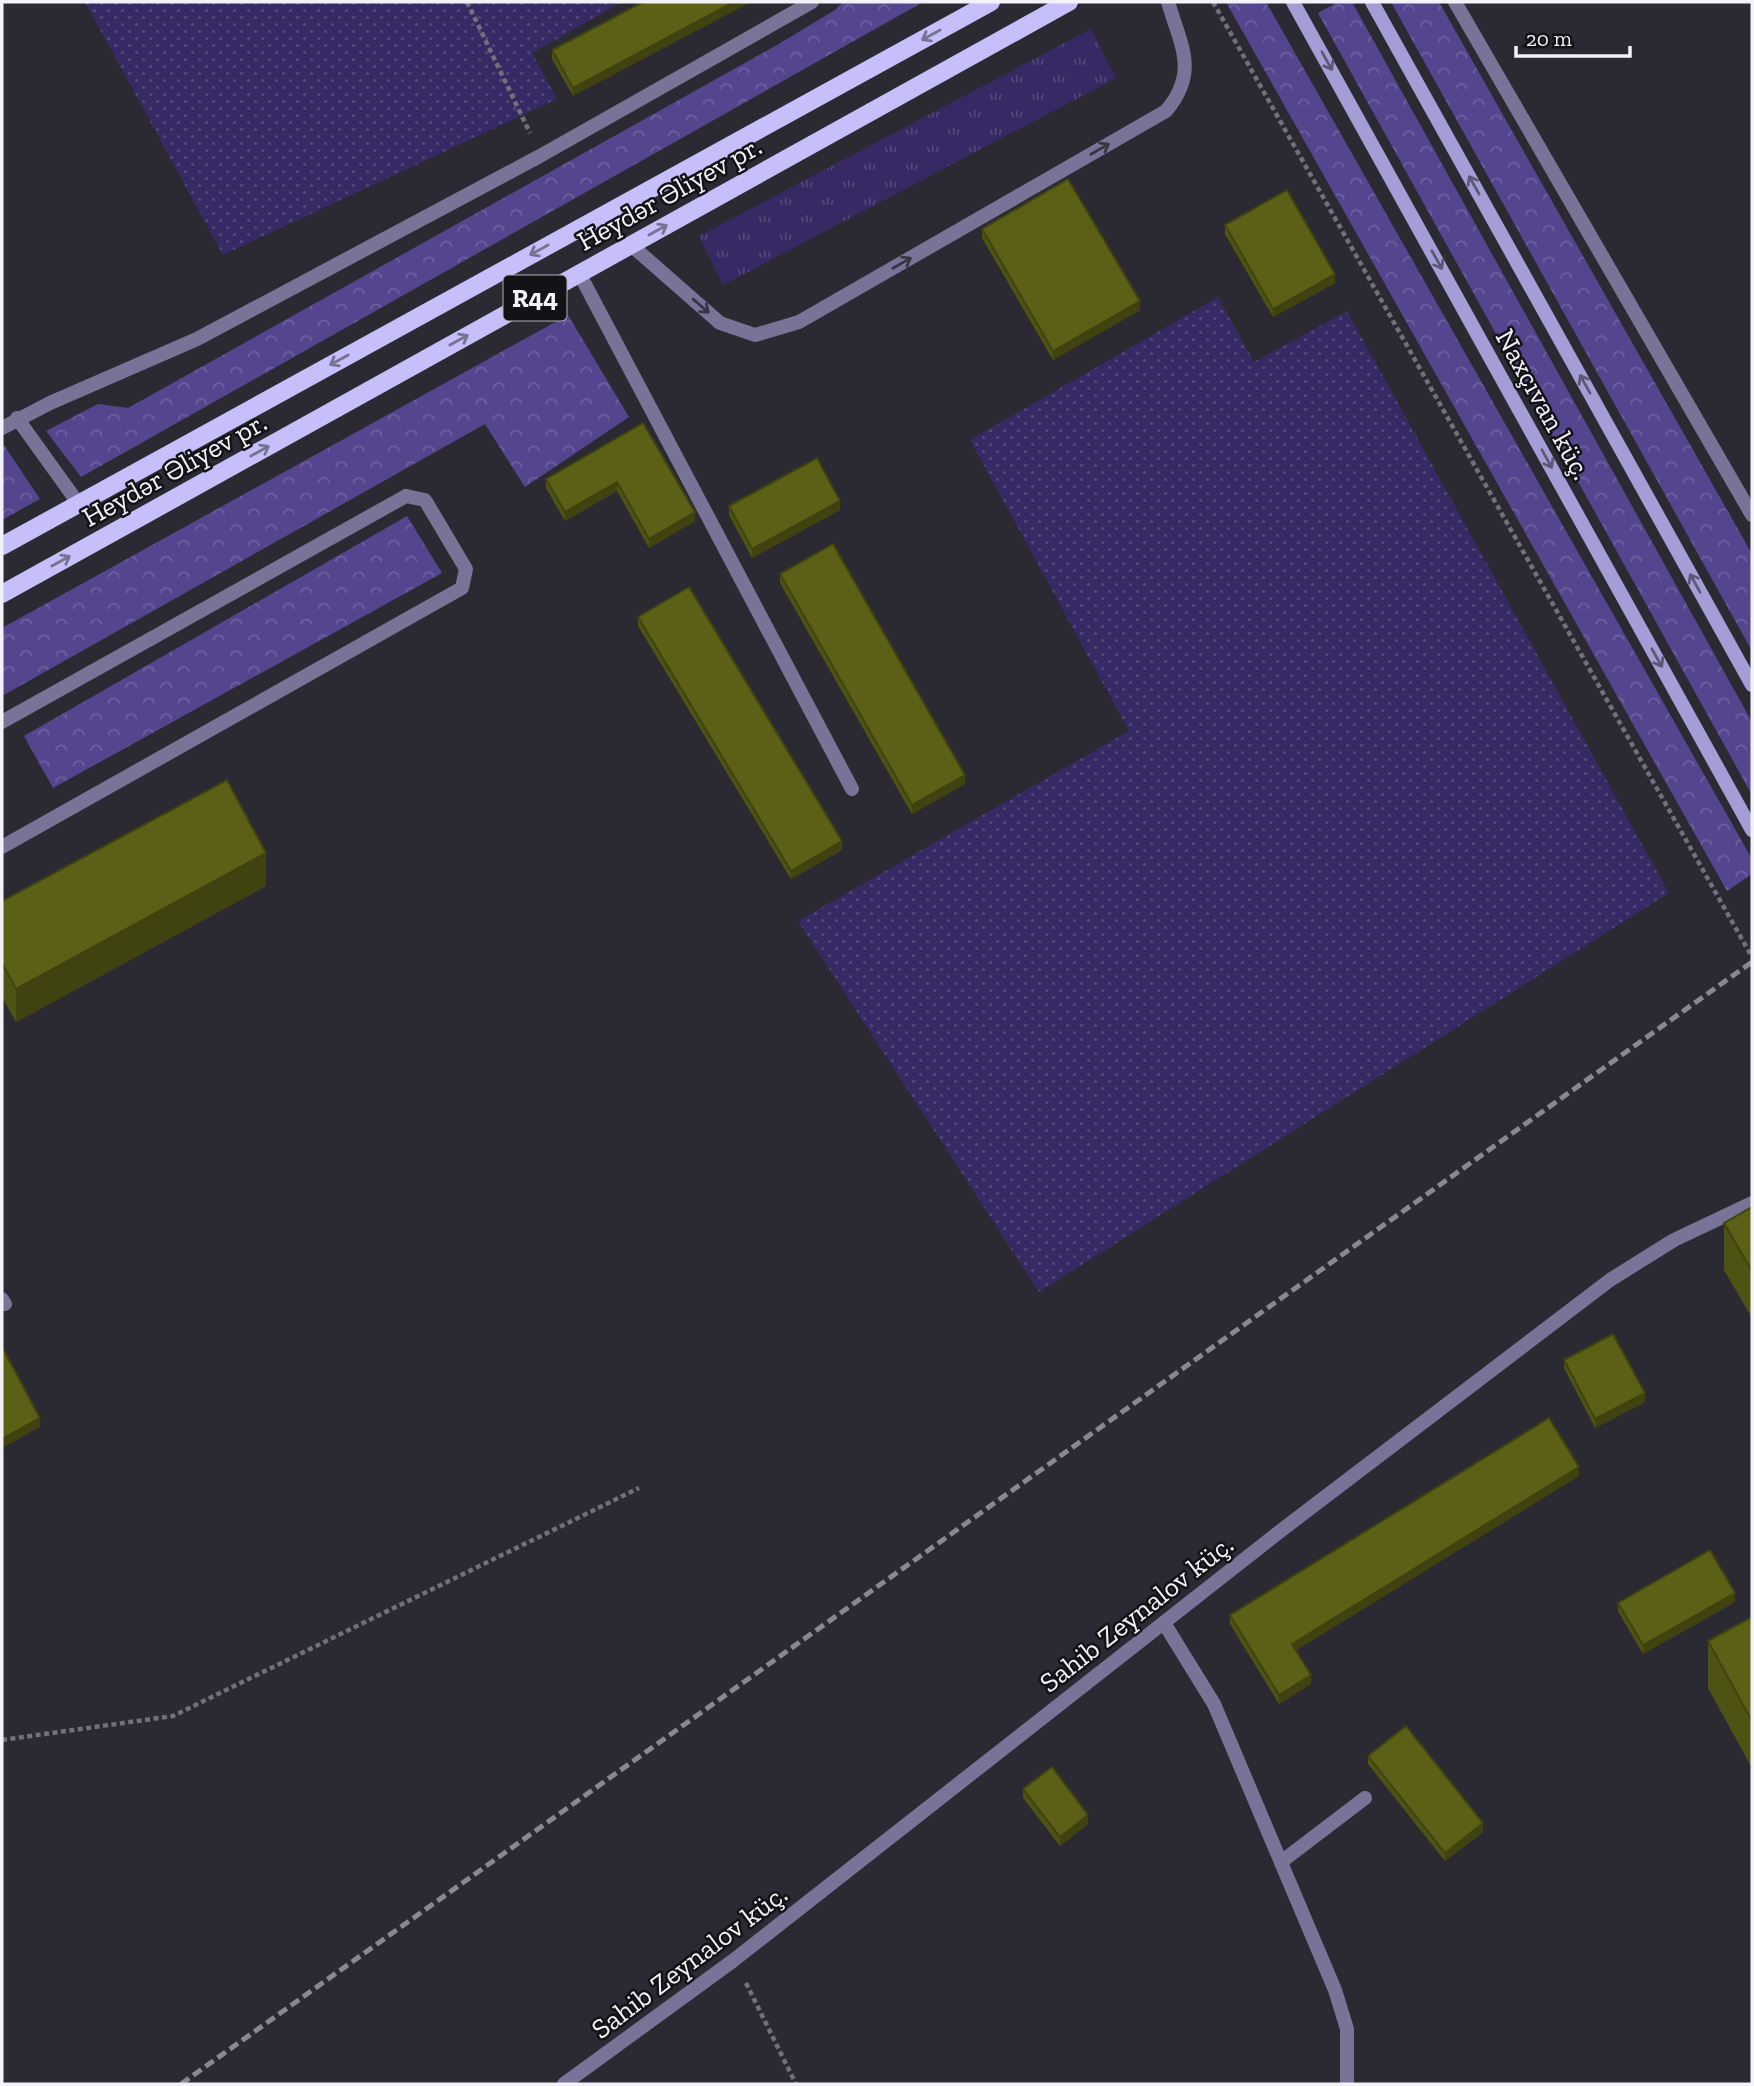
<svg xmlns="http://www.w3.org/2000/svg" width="1754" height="2086" font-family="'Zilla Slab',serif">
<defs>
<pattern id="grass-tufts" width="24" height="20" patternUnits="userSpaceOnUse" patternTransform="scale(1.75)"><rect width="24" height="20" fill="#372964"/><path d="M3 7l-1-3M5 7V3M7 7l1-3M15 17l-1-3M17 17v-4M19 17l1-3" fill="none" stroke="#54487b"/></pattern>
<pattern id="forest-crowns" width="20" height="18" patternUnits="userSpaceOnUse" patternTransform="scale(1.75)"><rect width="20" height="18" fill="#55458f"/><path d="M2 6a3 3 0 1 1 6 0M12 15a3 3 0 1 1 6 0" fill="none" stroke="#6e60a0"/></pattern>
<pattern id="park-dots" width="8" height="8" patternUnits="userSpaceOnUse" patternTransform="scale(1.75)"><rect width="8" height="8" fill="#372964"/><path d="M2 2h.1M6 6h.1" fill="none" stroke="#54487b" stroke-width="1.8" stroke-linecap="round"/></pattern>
</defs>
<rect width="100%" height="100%" fill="#2b2a33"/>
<path fill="url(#grass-tufts)" d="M 1091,29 L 1116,78 L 723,285 L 699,236 Z"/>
<g fill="url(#forest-crowns)">
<path d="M 843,2 L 923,2 L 81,477 L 46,431 L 98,404 L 128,408 L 777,45 L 835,10 Z"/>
<path d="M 1226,2 L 1266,2 L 1752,859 L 1752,874 L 1727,891 Z"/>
<path d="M 1338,2 L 1352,2 L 1752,722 L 1752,795 L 1318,13 Z"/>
<path d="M 1391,2 L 1439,2 L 1752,554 L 1752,651 Z"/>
<path d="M 568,315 L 629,417 L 525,487 L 485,424 L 2,696 L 2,628 Z"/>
<path d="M 4,445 L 40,499 L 2,520 L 2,446 Z"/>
<path d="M 407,516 L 442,573 L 53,788 L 24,736 Z"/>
</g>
<g fill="url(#park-dots)">
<path d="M 85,2 L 622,2 L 532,53 L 557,99 L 223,255 Z"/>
<path d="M 1218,297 L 1254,362 L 1347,311 L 1669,893 L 1039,1292 L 798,921 L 1129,731 L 970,440 Z"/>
</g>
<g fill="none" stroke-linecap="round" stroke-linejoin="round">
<g stroke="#727179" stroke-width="4.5" stroke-dasharray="5 3.5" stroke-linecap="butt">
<path d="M 467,2 L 530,133"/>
<path d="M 1213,2 L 1752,957"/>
<path d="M 2,1740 L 173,1716 L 639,1488"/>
<path d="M 746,1983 L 796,2084"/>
</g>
<g stroke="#797497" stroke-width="14">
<path d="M 631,245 L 720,323 L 755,335 L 799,322 L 1166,111 C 1199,72 1181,46 1168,2"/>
<path d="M 579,273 L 852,789"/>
<path d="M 2,847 L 462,588 L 466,569 L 425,500 L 406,496"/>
<path d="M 2,1299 L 5,1304"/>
<path d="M 1164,1623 L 1214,1704 L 1335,1990 L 1347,2029 L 1347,2084"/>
<path d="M 1281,1862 L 1365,1798"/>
</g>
<g stroke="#797497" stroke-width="14">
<path d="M 1455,2 L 1752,515"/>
<path d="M 17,418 L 78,503"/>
<path d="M 2,428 L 50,403 L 197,339 L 540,156 L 812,2"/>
<path d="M 2,722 L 406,496"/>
<path d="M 564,2084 L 734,1960 L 1283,1529 L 1610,1280 L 1674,1240 L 1752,1203"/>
</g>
<g stroke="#a59dd5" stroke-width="14">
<path d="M 1293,2 L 1752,830"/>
<path d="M 1372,2 L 1752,685"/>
</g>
<g stroke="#c7bff9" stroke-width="18">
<path d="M 2,546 L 991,2"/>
<path d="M 2,594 L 1069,2"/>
</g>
<path stroke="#898890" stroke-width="5" stroke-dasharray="10 5" stroke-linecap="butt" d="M 181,2084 L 1752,962"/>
</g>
<g fill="#4e5313">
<path d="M 643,2 L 573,96 L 552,59 L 552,50 Z"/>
<path d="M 1225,225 L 1335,283 L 1273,317 L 1225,234 Z"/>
<path d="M 982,229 L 1140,310 L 1053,360 L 982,238 Z"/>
<path d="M 643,423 L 695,521 L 649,548 L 617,491 L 565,521 L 546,488 L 546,479 Z"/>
<path d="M 729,506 L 840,510 L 752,558 L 729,515 Z"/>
<path d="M 780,574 L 965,784 L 912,814 L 780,583 Z"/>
<path d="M 638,617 L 842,850 L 791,879 L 638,626 Z"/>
<path d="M 266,886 L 16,1022 L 2,997 L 2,901 Z"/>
<path d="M 1752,1207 L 1752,1318 L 1724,1270 L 1724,1223 Z"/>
<path d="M 1564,1360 L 1645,1402 L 1595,1428 L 1564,1368 Z"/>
<path d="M 1579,1476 L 1296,1650 L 1311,1684 L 1279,1704 L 1230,1624 L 1230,1615 Z"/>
<path d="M 1735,1602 L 1643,1654 L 1618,1611 L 1618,1603 Z"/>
<path d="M 1752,1617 L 1752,1768 L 1708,1688 L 1708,1641 Z"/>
<path d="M 1368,1756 L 1483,1832 L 1445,1861 L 1368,1764 Z"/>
<path d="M 1023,1789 L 1088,1824 L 1060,1846 L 1023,1798 Z"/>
</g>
<g fill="#40430f">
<path d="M 734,2 L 751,2 L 573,96 L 573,88 Z"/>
<path d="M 1335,274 L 1335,283 L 1273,317 L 1273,309 Z"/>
<path d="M 1140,301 L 1140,310 L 1053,360 L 1053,351 Z"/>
<path d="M 617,482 L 617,491 L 565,521 L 565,512 Z"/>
<path d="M 840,501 L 840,510 L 752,558 L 752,549 Z"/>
<path d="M 695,512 L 695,521 L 649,548 L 649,539 Z"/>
<path d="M 965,775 L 965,784 L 912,814 L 912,805 Z"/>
<path d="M 842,841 L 842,850 L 791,879 L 791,871 Z"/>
<path d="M 266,853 L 266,886 L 16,1022 L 16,989 Z"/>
<path d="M 1645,1393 L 1645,1402 L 1595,1428 L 1595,1419 Z"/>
<path d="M 40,1418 L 40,1427 L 2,1448 L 2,1439 Z"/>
<path d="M 1579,1467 L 1579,1476 L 1292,1653 L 1292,1644 Z"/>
<path d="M 1735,1593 L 1735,1602 L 1643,1654 L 1643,1645 Z"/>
<path d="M 1311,1675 L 1311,1684 L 1279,1704 L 1279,1695 Z"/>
<path d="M 1088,1815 L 1088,1824 L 1060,1846 L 1060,1837 Z"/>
<path d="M 1483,1823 L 1483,1832 L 1445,1861 L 1445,1853 Z"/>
</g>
<g fill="#5b6016" stroke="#40430f" stroke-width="2">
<path d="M 643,2 L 734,2 L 573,88 L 552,50 Z"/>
<path d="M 1068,179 L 1140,301 L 1053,351 L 982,229 Z"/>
<path d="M 1287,190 L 1335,274 L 1273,309 L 1225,225 Z"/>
<path d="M 643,423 L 695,512 L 649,539 L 617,482 L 565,512 L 546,479 Z"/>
<path d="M 817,458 L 840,501 L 752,549 L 729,506 Z"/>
<path d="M 833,544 L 965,775 L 912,805 L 780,574 Z"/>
<path d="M 689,587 L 842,841 L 791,871 L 638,617 Z"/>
<path d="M 227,780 L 266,853 L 16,989 L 2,963 L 2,901 Z"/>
<path d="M 1752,1207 L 1752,1271 L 1724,1223 Z"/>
<path d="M 1613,1334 L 1645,1393 L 1595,1419 L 1564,1360 Z"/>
<path d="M 2,1347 L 40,1418 L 2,1439 Z"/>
<path d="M 1549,1418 L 1579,1467 L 1292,1644 L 1311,1675 L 1279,1695 L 1230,1615 Z"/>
<path d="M 1710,1550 L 1735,1593 L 1643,1645 L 1618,1603 Z"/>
<path d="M 1752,1617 L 1752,1721 L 1708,1641 Z"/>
<path d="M 1406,1726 L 1483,1823 L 1445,1853 L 1368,1756 Z"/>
<path d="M 1052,1767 L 1088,1815 L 1060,1837 L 1023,1789 Z"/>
</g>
<defs><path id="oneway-shaft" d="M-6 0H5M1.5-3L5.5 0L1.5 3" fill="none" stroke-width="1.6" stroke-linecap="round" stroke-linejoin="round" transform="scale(1.75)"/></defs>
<g stroke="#767293">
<use href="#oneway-shaft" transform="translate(931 35) rotate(151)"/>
<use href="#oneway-shaft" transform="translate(658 230) rotate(-29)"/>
<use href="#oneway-shaft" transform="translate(539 250) rotate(151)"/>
<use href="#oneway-shaft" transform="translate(459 340) rotate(-29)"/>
<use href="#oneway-shaft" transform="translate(339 360) rotate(151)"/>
<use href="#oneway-shaft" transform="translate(260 451) rotate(-29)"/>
<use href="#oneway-shaft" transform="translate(61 561) rotate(-29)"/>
</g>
<g stroke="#5c5876">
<use href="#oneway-shaft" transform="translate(1327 61) rotate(61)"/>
<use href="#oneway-shaft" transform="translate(1474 185) rotate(-119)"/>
<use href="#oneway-shaft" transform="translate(1437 260) rotate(61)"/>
<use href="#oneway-shaft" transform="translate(1585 384) rotate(-119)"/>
<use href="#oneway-shaft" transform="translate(1547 459) rotate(61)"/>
<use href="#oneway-shaft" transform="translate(1695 583) rotate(-119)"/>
<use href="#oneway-shaft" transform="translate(1657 658) rotate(61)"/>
</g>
<g stroke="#373544">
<use href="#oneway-shaft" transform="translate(1100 149) rotate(-30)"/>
<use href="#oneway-shaft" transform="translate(902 263) rotate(-30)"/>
<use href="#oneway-shaft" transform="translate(701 306) rotate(41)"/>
</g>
<g text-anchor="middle" stroke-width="5" stroke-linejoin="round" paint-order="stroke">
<rect fill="#131317" stroke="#b0afb5" stroke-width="2" x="503.5" y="275.5" width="63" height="45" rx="5"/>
<g font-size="26" font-weight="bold" fill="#f3f2f9">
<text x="535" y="307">R44</text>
</g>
<g font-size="28" fill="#f3f2f9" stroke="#131317">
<text transform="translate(669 193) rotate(-29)" y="10">Heydər Əliyev pr.</text>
<text transform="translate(1544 404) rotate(61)" y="10">Naxçıvan küç.</text>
<text transform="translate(174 469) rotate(-29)" y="10">Heydər Əliyev pr.</text>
<text transform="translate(1136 1613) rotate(-38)" y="10">Sahib Zeynalov küç.</text>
<text transform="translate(689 1961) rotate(-37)" y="10">Sahib Zeynalov küç.</text>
</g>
</g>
<rect width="1754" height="2086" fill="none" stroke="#f3f2f9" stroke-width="7"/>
<path d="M1516 46v10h114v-10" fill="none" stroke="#f3f2f9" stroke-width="3.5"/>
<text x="1526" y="46" font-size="21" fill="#f3f2f9" stroke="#131317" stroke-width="5" paint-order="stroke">20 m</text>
</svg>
